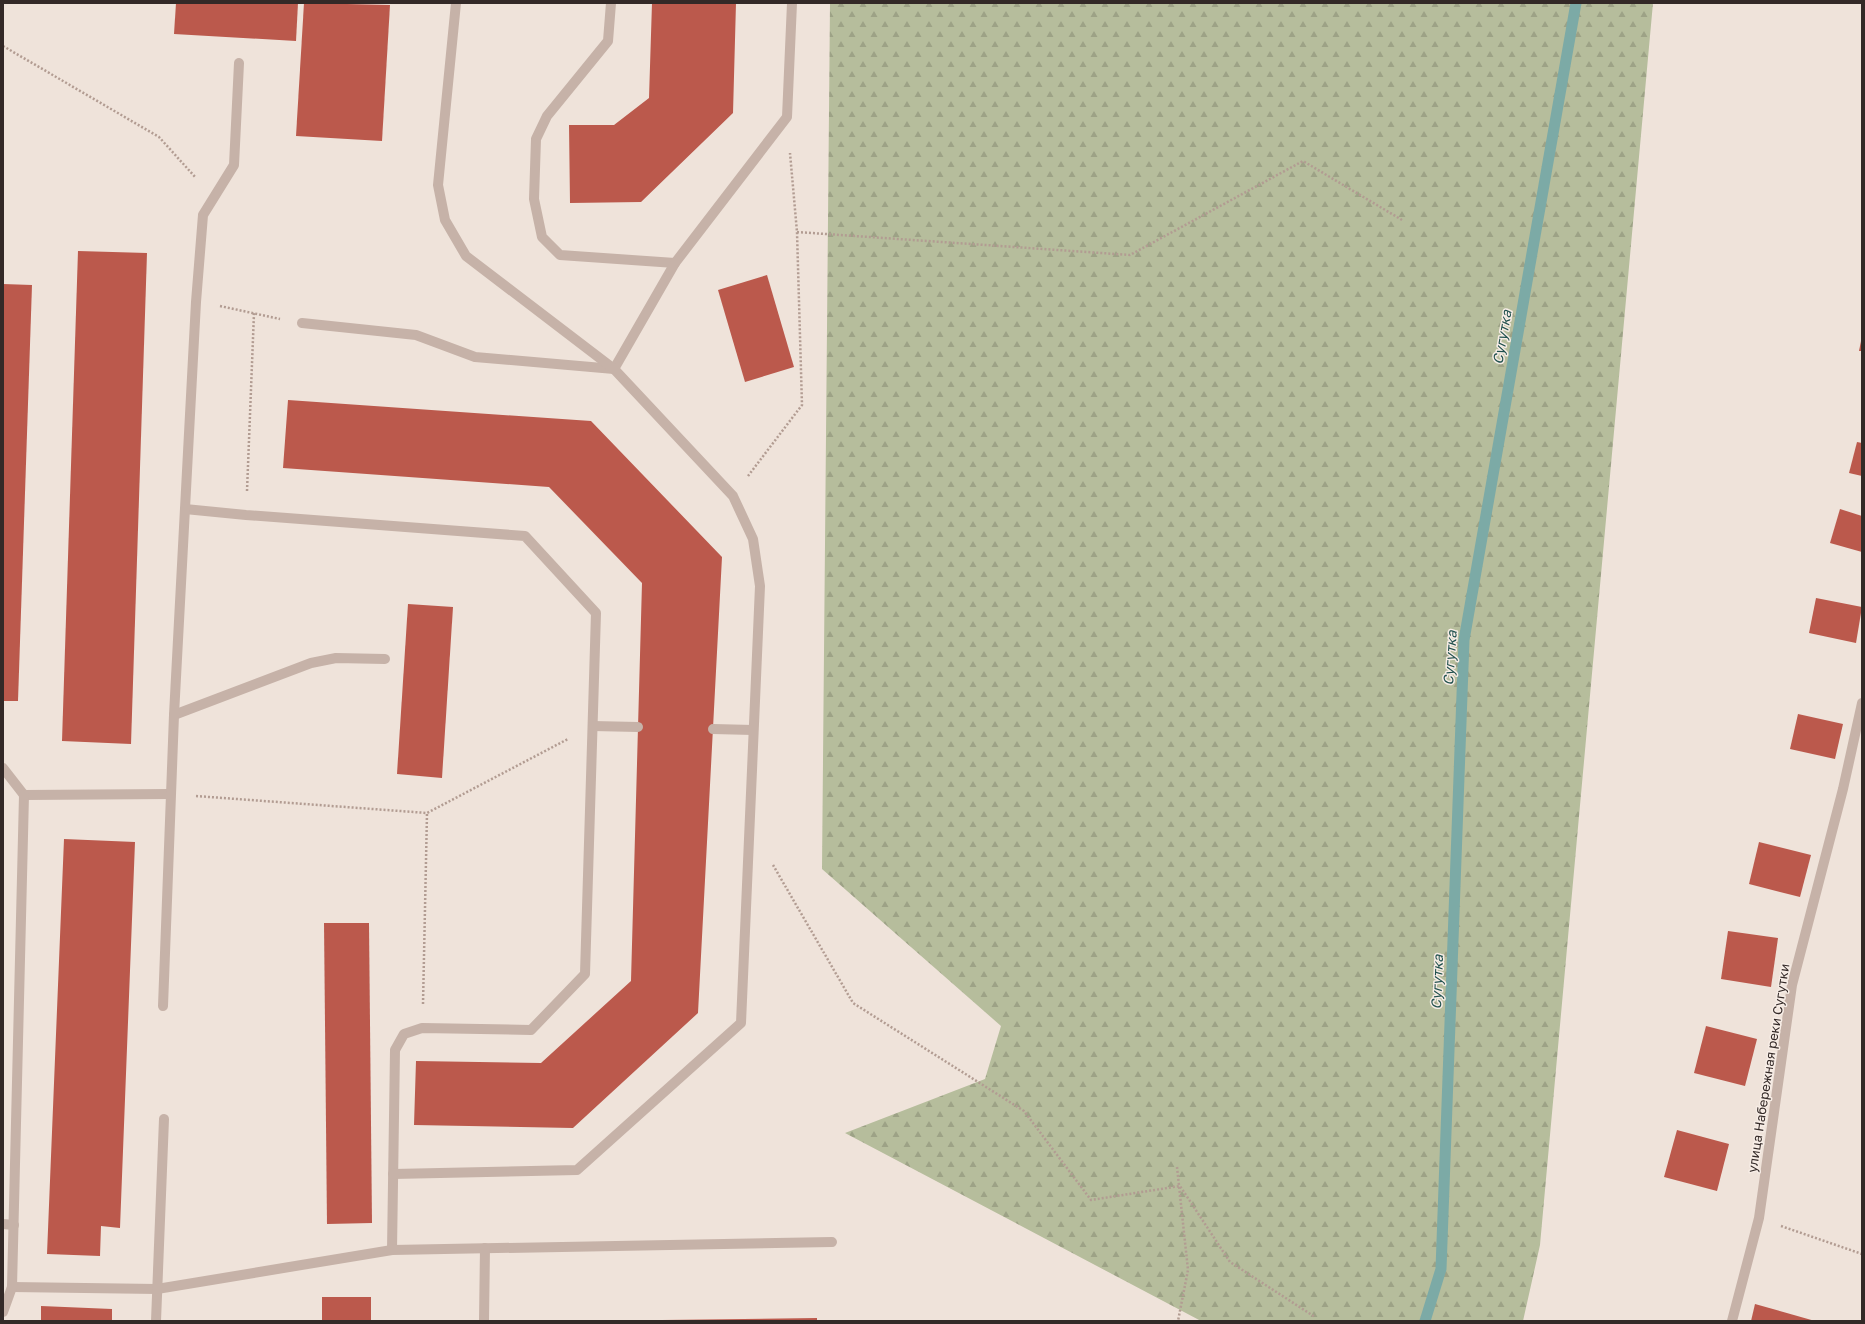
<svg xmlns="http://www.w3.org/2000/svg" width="1865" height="1324" font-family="'Golos Text',sans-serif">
<defs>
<pattern id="forest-firs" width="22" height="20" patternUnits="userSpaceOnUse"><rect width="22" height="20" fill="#b6bd9c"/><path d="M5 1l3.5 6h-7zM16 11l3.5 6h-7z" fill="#9da286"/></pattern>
</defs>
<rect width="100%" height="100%" fill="#efe3da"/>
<path fill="url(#forest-firs)" d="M 830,3 L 1653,3 L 1540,1245 L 1523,1321 L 1201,1321 L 845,1133 L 985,1079 L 1001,1026 L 822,869 Z"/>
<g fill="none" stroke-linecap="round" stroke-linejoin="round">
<path stroke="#7caaa6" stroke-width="11" d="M 1425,1321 L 1441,1269 L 1464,640 L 1576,3"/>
</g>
<g fill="#bb594c">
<path d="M 176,3 L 298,3 L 296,41 L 174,34 Z"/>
<path d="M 304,3 L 390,5 L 382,141 L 296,136 Z"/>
<path d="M 652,3 L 736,3 L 733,113 L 641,202 L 570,203 L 569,125 L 614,125 L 649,98 Z"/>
<path d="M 78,251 L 147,253 L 131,744 L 62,741 Z"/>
<path d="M 767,275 L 794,367 L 745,382 L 718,290 Z"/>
<path d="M 3,284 L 32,285 L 18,701 L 3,701 Z"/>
<path d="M 1861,341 L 1862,341 L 1862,351 L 1859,351 Z"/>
<path d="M 288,400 L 591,421 L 722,557 L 698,1013 L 573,1128 L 414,1125 L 416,1061 L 541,1063 L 631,981 L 642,583 L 549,487 L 283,468 Z"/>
<path d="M 1857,442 L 1862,443 L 1862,476 L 1849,473 Z"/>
<path d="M 1840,509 L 1862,516 L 1862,552 L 1830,543 Z"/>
<path d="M 1816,598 L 1862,607 L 1856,643 L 1809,633 Z"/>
<path d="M 408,604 L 453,607 L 442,778 L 397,774 Z"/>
<path d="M 1798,714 L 1843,724 L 1835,759 L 1790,749 Z"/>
<path d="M 64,839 L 135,842 L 120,1228 L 101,1226 L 100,1256 L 47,1254 Z"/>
<path d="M 1759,842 L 1811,855 L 1800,897 L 1749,884 Z"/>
<path d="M 324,923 L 369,923 L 372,1223 L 327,1224 Z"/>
<path d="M 1728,931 L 1778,938 L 1771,987 L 1721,979 Z"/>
<path d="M 1706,1026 L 1757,1039 L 1745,1086 L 1694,1073 Z"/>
<path d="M 1677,1130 L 1729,1144 L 1717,1191 L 1664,1177 Z"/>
<rect x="322" y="1297" width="49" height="24"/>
<path d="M 1755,1304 L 1815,1321 L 1751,1321 Z"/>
<path d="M 41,1306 L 112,1309 L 112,1321 L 41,1321 Z"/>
<path d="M 817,1318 L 817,1321 L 662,1321 L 662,1320 Z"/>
</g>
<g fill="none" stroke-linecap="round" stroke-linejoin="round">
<g stroke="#b29c92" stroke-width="2.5" stroke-dasharray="2 2" stroke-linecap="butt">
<path d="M 3,46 L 159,137 L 196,178"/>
<path d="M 797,232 L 1130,255 L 1303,161 L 1402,220"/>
<path d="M 220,306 L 280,319"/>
<path d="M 748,476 L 802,405 L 797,232 L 790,153"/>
<path d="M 247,491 L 254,313"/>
<path d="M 196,796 L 427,813 L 568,739"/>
<path d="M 773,865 L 853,1003 L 1024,1111 L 1091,1200 L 1180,1186 L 1230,1262 L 1315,1317"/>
<path d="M 423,1004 L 427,813"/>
<path d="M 1177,1167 L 1188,1270 L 1178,1321"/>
<path d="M 1781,1226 L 1862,1254"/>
</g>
<g stroke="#c6b2a8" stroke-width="10">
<path d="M 611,3 L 608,41 L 547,116 L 536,139 L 534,199 L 542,237 L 560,255 L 675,263"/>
<path d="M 302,323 L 416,335 L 475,357 L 614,369"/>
<path d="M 614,369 L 675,263 L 787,117 L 792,3"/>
<path d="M 185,509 L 246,515 L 525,536 L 596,613 L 585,974 L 531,1030 L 422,1028 L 404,1034 L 395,1050 L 392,1250"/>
<path d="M 174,715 L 311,663 L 336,658 L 385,659"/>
<path d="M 593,726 L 638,727"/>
<path d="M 713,729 L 753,730"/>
<path d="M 3,768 L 24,795 L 170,794"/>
<path d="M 163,1006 L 174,715 L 196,302 L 203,215 L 234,165 L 239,63"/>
<path d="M 393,1174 L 577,1170 L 741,1023 L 760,586 L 753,539 L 733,496 L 614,369 L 466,256 L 445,220 L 438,185 L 456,3"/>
<path d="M 3,1224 L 14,1225"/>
<path d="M 12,1287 L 157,1289 L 392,1250 L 832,1242"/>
<path d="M 156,1321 L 164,1119"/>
<path d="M 484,1321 L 485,1248"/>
<path d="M 1732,1321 L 1759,1218 L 1792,985 L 1843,789 L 1862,703"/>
</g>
<path stroke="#c6b2a8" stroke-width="10" d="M 3,1312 L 12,1287 L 24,795"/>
</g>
<g text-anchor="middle" stroke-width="3" stroke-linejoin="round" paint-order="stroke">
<g font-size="13" fill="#332927" stroke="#f7ede6">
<text transform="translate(1768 1068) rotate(-81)" y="5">улица Набережная реки Сугутки</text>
</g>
<g font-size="14" font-style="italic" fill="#21514e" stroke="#f7ede6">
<text transform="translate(1502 337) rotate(-80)" y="5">Сугутка</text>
<text transform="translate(1450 658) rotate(-86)" y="5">Сугутка</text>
<text transform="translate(1437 982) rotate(-88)" y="5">Сугутка</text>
</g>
</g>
<rect width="1865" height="1324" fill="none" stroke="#332927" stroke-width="8"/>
</svg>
